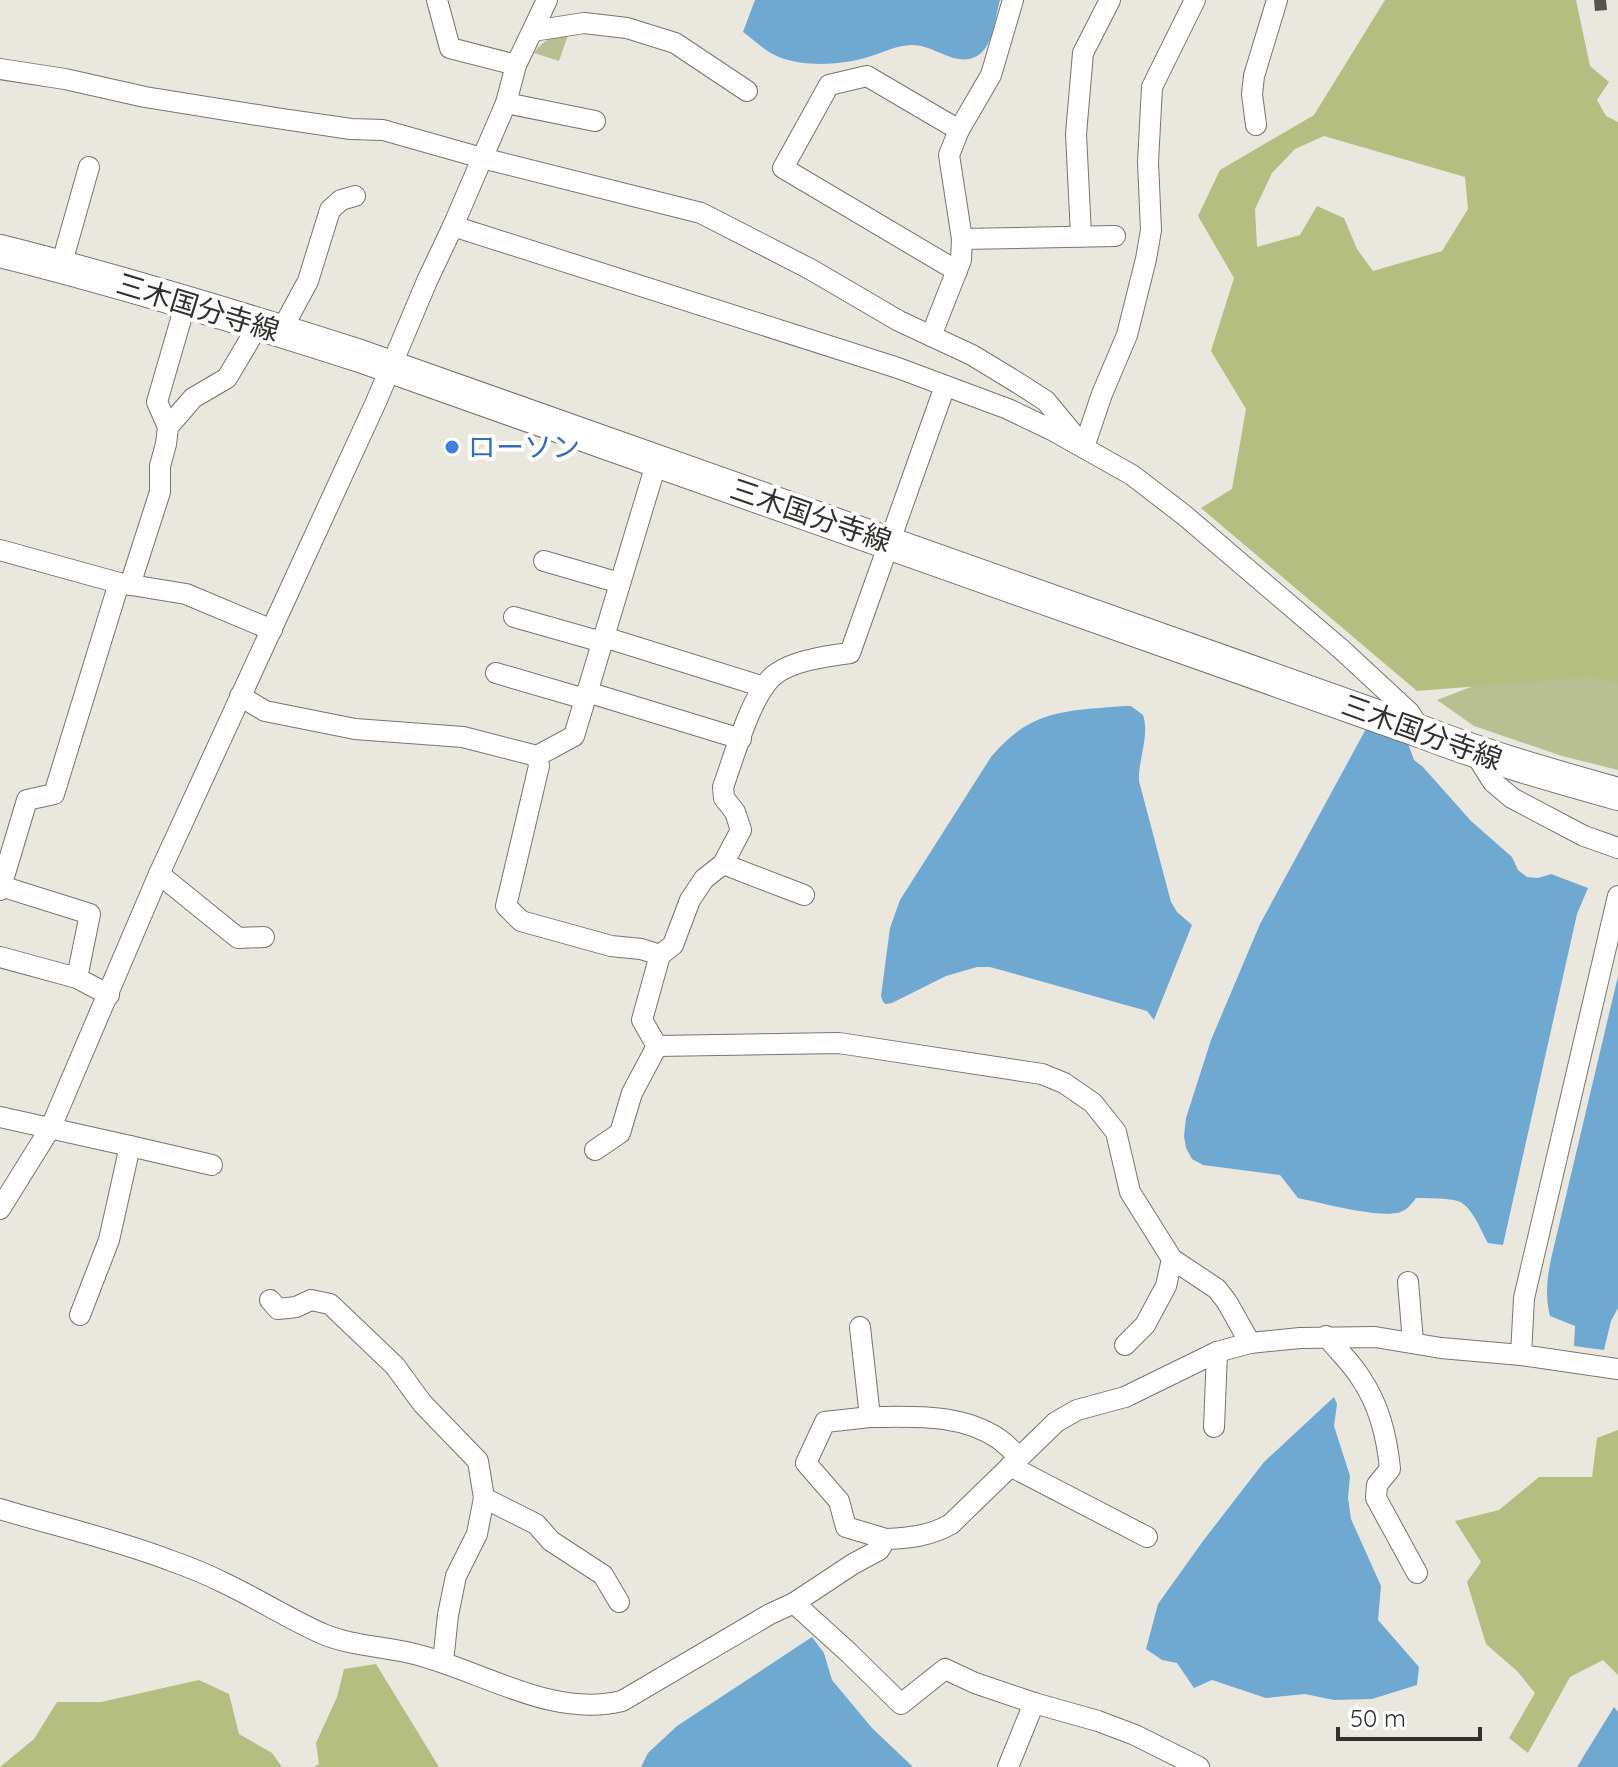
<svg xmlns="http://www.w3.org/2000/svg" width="1618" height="1767" font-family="Quicksand,'Noto Sans JP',sans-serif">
<rect width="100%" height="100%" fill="#eae7df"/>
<g fill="#b8c093">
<path d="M 569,32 L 559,61 L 534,53 C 543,40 553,36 569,32 Z"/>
<path d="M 1595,674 L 1618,680 L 1618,770 L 1562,756 L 1474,726 L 1437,700 L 1481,683 Z"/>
</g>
<g fill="#b4be80" fill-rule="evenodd">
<path d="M 1385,0 L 1576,0 L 1590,66 L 1609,82 L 1597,100 L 1606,116 L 1618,122 L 1618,682 L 1590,677 L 1417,691 L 1201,508 L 1232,489 L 1246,409 L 1211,351 L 1234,278 L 1198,216 L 1220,170 L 1314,115 ZM 1324,136 L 1465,177 L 1468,209 L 1442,251 L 1373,271 L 1357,249 L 1344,218 L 1317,206 L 1300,235 L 1257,247 L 1255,209 L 1272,173 L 1295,149 Z"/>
<path d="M 1618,1430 L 1618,1675 L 1603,1660 L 1570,1677 L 1528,1753 L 1509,1738 L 1535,1693 L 1517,1671 L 1486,1644 L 1467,1582 L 1481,1562 L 1455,1521 L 1499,1510 L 1539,1477 L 1592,1477 L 1597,1438 Z"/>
<path d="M 376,1664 L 439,1767 L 314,1767 L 319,1764 L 316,1743 L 337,1697 L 344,1669 Z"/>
<path d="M 199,1680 L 229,1694 L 239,1734 L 272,1753 L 282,1767 L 0,1767 L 34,1739 L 57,1702 L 101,1702 Z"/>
</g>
<g fill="#6fa9d1">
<path d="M 755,0 L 1000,0 C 995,17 994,46 977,56 C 956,68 935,45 912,45 C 896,45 880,54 865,58 C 839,65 804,67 779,57 C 766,52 754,40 743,32 Z"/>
<path d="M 1124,706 L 1131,706 L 1143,715 C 1150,736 1138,759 1139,781 L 1171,902 L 1177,912 L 1192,925 L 1154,1020 L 1147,1011 L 990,967 L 977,967 L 946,976 L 892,1003 L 886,1004 L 883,1002 L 881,996 L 890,928 L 900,900 L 991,757 C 1031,709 1066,711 1124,706 Z"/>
<path d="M 1367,727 L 1407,741 L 1414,760 L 1423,767 L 1471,821 L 1512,857 L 1518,870 L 1527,877 L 1538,878 L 1551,874 L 1588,888 L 1577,914 L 1503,1245 L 1488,1243 C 1481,1231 1474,1211 1462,1203 C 1453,1197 1427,1199 1416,1198 C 1410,1206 1405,1212 1396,1213 C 1374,1217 1322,1203 1298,1198 L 1280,1175 L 1203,1165 L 1192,1159 L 1186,1148 L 1184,1136 L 1186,1118 L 1211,1040 L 1260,924 Z"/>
<path d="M 1618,976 L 1618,1308 L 1611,1321 L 1604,1350 L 1574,1346 L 1575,1326 L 1550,1316 C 1545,1296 1547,1279 1551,1259 Z"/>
<path d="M 1334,1397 L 1337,1404 L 1334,1426 L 1350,1476 L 1348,1498 L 1351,1519 L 1381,1586 L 1378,1620 L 1419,1667 L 1417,1685 L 1372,1699 L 1334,1700 L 1305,1694 L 1266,1698 L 1212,1680 L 1194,1688 L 1177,1663 L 1162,1660 L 1146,1649 L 1158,1604 L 1203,1541 L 1264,1462 Z"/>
<path d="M 812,1637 L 824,1653 L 832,1680 L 872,1728 L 913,1767 L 641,1767 L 648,1753 L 677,1726 Z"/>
<path d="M 1614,1707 L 1618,1712 L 1618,1767 L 1577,1767 Z"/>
</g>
<path fill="#58534e" d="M 1594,0 L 1606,0 L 1607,10 L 1595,11 Z"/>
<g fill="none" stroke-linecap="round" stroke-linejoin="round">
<g stroke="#78756e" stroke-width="22">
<g id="minor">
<path d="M 437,0 L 450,48 L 516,65"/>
<path d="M 533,31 L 584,23 L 627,28 L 675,43 L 747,91"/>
<path d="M 0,69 L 65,79 L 145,97 L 276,118 L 351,129 L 383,130 L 482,158 L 701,213 L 810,269 L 899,321 L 972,355 L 1018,383 L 1046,401 L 1084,447 L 1102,394 L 1127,335 L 1146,259 L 1151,230 L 1148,162 L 1152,87 L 1195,0"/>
<path d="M 506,103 L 595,121"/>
<path d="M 1256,125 L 1252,94 L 1254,76 L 1277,0"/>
<path d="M 453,226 L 898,368 L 1008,409 L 1052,430 L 1132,475 L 1184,515 L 1341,649 L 1409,712 L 1422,732"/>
<path d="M 1081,235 L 1076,134 L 1083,53 L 1110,0"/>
<path d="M 962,239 L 1115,236"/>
<path d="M 61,266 L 89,167"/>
<path d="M 957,271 L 783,168 L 829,85 L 867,76 L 959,130"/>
<path d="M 281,331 L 308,281 L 330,210 L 341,200 L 355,196"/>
<path d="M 931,336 L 961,260 L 962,239 L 949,155 L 959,130 L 991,75 L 1013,0"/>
<path d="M 945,386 L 850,653 C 827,656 789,661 772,677 C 750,698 734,757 723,787 L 724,798 L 735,812 L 741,830 L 723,864 L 704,879 L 690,900 L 673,945 L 660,955 L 642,1020 L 657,1046 L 839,1043 L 1042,1074 L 1064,1083 L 1093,1103 L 1116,1132 L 1130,1192 L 1172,1259 L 1217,1289 L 1227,1302 L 1250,1343"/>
<path d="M 168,427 L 193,398 L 227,378 L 259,324"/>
<path d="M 0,550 L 119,583 L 186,594 L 272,630"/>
<path d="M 544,561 L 620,583"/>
<path d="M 130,585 L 160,492 L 160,466 L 166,444 L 168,427 L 157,402 L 186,302"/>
<path d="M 514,617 L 602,642"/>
<path d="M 604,637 L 764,687"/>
<path d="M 496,673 L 585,699"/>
<path d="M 587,692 L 741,739"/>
<path d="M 240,696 L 265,711 L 355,729 L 463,737 L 537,756 L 539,766 L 506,906 L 521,921 L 611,946 L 641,949 L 660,955"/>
<path d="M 1474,752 L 1493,782 L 1512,798 L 1584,836 L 1618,848"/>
<path d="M 537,756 L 574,736 L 657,461"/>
<path d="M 723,864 L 804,895"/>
<path d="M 159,874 L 238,938 L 264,937"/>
<path d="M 1,886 L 90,914 L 77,978"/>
<path d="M 0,890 L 27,800 L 54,794 L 119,583"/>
<path d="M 0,957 L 77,978 L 109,995"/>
<path d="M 0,1117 L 130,1146 L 109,1240 L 80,1315"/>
<path d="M 130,1146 L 212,1165"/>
<path d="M 595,1150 L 620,1133 L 632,1093 L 657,1046"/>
<path d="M 0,1209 L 51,1127 L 159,874 L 376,402 L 427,281 L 453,226 L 506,103 L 516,65 L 547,0"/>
<path d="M 1408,1282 L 1413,1342"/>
<path d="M 270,1300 L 278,1309 L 296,1307 L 311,1300 L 330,1304 L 395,1366 L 422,1403 L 478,1461 L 484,1498"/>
<path d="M 860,1327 L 870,1417 C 915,1417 960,1413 999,1439 C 1006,1444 1012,1451 1019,1456"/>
<path d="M 1326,1336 C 1338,1351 1353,1364 1362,1380 C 1380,1407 1387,1437 1390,1469 L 1377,1485 L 1376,1498 L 1417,1573"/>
<path d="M 1125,1345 L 1145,1325 L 1166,1286 L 1172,1259"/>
<path d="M 1521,1355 L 1524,1298 L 1618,896"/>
<path d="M 870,1417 L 825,1422 L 806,1463 L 839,1501 L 846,1527 L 886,1539"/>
<path d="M 1214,1427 L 1217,1352"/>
<path d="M 1010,1466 L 1147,1537"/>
<path d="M 0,1509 C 56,1526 114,1539 169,1560 C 186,1566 204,1573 220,1581 C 255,1597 287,1618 323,1634 C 349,1645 379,1646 406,1652 C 477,1667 548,1719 622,1701 L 770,1614 L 794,1603 L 853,1564 L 879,1550 L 886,1539 C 910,1538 930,1536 951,1524 L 1056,1422 L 1077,1410 L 1125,1397 L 1217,1352 L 1250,1343 L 1300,1338 L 1375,1337 L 1441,1348 L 1521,1355 L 1618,1369"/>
<path d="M 794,1603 L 849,1653 L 901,1704 L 945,1669 L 975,1683 L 1034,1703 L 1098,1721 L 1135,1735 L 1199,1767"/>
<path d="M 443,1662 L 448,1615 L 456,1576 L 477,1534 L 484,1498 L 536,1524 L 551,1541 L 603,1575 L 619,1602"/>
<path d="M 1008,1767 L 1034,1703"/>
</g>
</g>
<g stroke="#78756e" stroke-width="34">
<path id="primary" d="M 0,251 C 121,281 241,318 360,356 L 1422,732 C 1487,757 1550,775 1618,794"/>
</g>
<use href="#minor" stroke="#fff" stroke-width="20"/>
<use href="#primary" stroke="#fff" stroke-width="32"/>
</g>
<circle fill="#3f7fe0" stroke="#fff" stroke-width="3" cx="452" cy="447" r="8"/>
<g text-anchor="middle" stroke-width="8" stroke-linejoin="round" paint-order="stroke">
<g font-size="28" fill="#32312e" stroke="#fff">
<text transform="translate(198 307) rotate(17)" y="10">三木国分寺線</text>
<text transform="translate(811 515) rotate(19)" y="10">三木国分寺線</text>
<text transform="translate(1422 732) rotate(20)" y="10">三木国分寺線</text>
</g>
<g font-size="28" fill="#366cbe" stroke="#fff" text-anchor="start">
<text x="468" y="457">ローソン</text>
</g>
</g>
<path d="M1338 1727v12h142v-12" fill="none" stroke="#32312e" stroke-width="4"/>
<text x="1350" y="1727" font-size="24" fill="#32312e" stroke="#ffffff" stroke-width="6" paint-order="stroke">50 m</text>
</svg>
